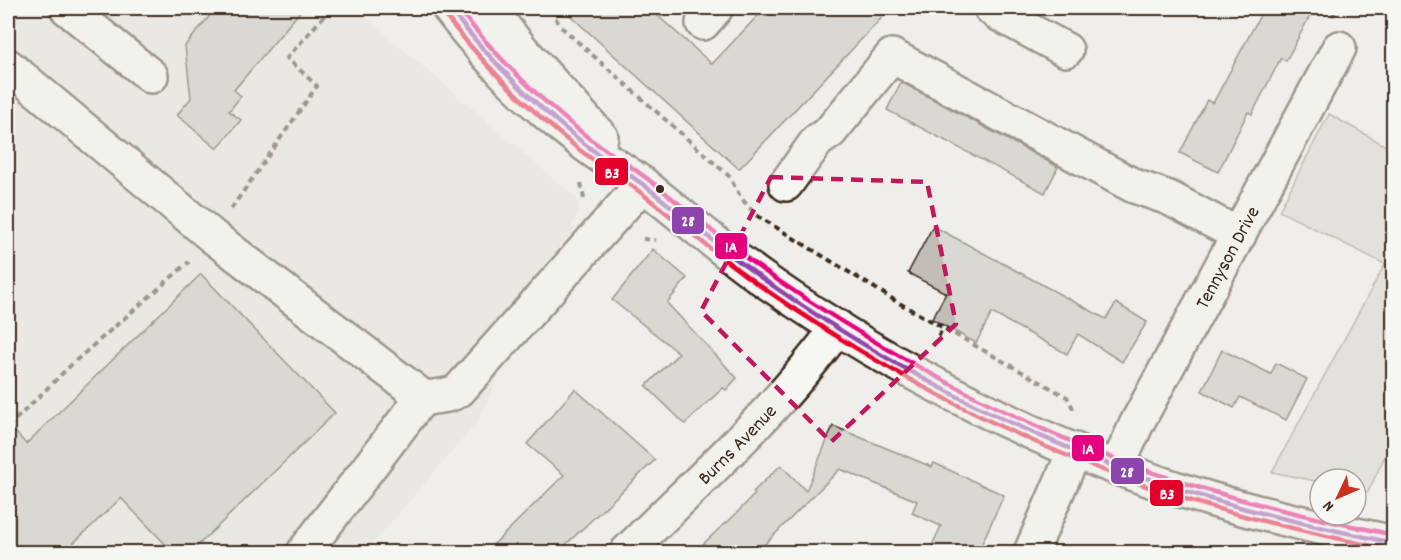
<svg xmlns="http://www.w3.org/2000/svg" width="1401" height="560" font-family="Dekko,sans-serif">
<rect width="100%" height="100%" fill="#efeeea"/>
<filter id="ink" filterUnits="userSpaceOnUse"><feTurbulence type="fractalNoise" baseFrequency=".0167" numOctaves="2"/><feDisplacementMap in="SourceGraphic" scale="12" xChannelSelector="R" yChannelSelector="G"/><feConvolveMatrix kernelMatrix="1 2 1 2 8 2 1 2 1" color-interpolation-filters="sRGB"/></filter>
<g filter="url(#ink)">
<g fill="#e2dfdb">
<path d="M 8,8 L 355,8 L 577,199 L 580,208 L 572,225 L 574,236 L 559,252 L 476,424 L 365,552 L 8,552 Z"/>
<path d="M 1381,8 L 1393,8 L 1393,29 Z"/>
<path d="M 1393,444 L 1393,485 L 1386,461 Z"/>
</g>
<path fill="#d4d1cc" stroke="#887e75" stroke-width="1.5" d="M 1329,114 L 1393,150 L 1393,439 L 1368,492 L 1356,489 L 1356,479 L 1320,479 L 1320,482 L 1272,472 L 1385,264 L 1279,211 Z"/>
<g fill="#c2bdb7" stroke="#3b2a1e" stroke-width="1.5">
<path d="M 216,8 L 303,8 L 234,90 L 241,96 L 229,111 L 241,120 L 217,149 L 177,115 L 191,98 L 185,46 Z"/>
<path d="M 562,8 L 649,8 L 712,64 L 765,8 L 891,8 L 739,169 Z"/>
<path d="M 1264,8 L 1314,8 L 1286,61 L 1281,58 L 1252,114 L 1248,112 L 1218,172 L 1180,153 L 1207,100 L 1213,103 Z"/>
<path d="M 901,82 L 1058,167 L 1045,193 L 887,110 Z"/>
<path d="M 933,226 L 1106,319 L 1116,303 L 1147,322 L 1122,362 L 1078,334 L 1067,354 L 992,313 L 976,343 L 932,319 L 946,293 L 908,273 Z"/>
<path d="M 653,249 L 687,278 L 667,303 L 737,378 L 726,390 L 723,388 L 685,424 L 646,386 L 679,353 L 612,300 Z"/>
<path d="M 201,274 L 335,413 L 191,552 L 173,552 L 121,498 L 64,552 L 8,552 L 8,424 L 26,444 Z"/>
<path d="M 1222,350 L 1271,374 L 1276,363 L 1307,379 L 1286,420 L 1240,397 L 1234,408 L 1202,391 Z"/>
<path d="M 575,389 L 655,460 L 558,552 L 486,552 L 564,475 L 527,444 Z"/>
<path d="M 833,426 L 932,467 L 934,463 L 1004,495 L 978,552 L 929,552 L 941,526 L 912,513 L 917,501 L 840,469 L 758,551 L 760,552 L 695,552 L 726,522 L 727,523 L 755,494 L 753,492 L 781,465 L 806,491 Z"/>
</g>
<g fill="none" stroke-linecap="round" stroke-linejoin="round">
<g stroke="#3b2a1e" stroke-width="38">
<g id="minor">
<path d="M 67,8 L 151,76"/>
<path d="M 991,8 L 997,13 L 1066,50"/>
<path d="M 703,23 L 716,8"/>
<path d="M 8,66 L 212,236 L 424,398"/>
<path d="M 786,184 L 817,141 L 830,132 L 892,56 L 1134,186 L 1169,198 L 1239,235"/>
<path id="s1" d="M 1117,467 L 1137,423 L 1339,48"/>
<path d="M 304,552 L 419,402 C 431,394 446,399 459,390 L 643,184"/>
<path id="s2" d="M 627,552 C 699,480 778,410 838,327"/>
<path d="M 1031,552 L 1075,450"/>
</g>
</g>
<g stroke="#3b2a1e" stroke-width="38">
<g id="major">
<path d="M 449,8 C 485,56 529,101 577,138 C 598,156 623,169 645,186 C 684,217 722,250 763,279 C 894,371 1056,454 1210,499 C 1270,517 1332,530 1394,543"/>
<path d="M 488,8 L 522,50 L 601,137"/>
</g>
</g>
<g stroke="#3b2a1e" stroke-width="4" stroke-dasharray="6 4.5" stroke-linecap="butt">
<path d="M 553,8 L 553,14 L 561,27 L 729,176 L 741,198 L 756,215 L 899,303 L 1067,397 L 1075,412"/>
<path d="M 1332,16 L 1337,8"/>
<path d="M 581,183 L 584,199"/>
<path d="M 231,209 L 317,86 L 287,58 L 331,8"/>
<path d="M 643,239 L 656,240"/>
<path d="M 933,346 L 943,328"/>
<path d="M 8,427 L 73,363 L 189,262"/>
</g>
<use href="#minor" stroke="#f6f6f2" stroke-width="33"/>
<use href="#major" stroke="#f6f6f2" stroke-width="33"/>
<g stroke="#f6f6f2" stroke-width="9">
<path id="bus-1" d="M 449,8 C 489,59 534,105 586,145 C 605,160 626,172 645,186 C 685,217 722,250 763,279 C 883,363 1014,432 1152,480 C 1231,508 1312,526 1394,543"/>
</g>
<g stroke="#f6f6f2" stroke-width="9">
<path id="bus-2" d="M 443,13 C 483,64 529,110 581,151 C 600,165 621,177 640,192 C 680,223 717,256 759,285 C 879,369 1011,439 1149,487 C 1229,515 1310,533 1392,550"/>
</g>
<g stroke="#f6f6f2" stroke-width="9">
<path id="bus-3" d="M 458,8 C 496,57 541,101 590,139 C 609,153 630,165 649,180 C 690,211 727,246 770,275 C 889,356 1018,426 1154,473 C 1232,500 1313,518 1394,535"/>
</g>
<use href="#bus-1" stroke="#8e44ad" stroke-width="4.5"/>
<use href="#bus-2" stroke="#e4002b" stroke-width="4.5"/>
<use href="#bus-3" stroke="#e5007d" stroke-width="4.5"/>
</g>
</g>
<path d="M0 0H1401V560H0ZM 771,177 L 927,182 L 956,324 L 831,442 L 701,311 Z" fill="#efeeea" fill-opacity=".55" fill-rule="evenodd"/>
<path fill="none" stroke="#c2185b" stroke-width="4.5" stroke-dasharray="12 8" stroke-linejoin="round" d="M 771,177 L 927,182 L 956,324 L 831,442 L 701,311 Z"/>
<circle fill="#3b2a1e" stroke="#f6f6f2" stroke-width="2" cx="660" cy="189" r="5"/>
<g text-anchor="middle" stroke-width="4.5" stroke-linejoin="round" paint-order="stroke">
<g font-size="20" fill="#3b2a1e" stroke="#f6f6f2">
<text dy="7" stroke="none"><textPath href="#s1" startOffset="237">Tennyson Drive</textPath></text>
<text dy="7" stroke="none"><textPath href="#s2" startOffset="154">Burns Avenue</textPath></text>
</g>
</g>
<g stroke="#f6f6f2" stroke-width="2">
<rect x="594" y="157" width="35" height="29" rx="6" fill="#e4002b"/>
<rect x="671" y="206" width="34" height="29" rx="6" fill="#8e44ad"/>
<rect x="714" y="232" width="34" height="28" rx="6" fill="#e5007d"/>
<rect x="1071" y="434" width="34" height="28" rx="6" fill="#e5007d"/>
<rect x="1110" y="457" width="35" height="28" rx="6" fill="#8e44ad"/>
<rect x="1149" y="479" width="35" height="28" rx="6" fill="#e4002b"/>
</g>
<g font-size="16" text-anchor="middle" font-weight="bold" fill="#fff">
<text x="612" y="178">B3</text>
<text x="688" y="226">28</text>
<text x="731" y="252">1A</text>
<text x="1088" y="454">1A</text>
<text x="1127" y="477">28</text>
<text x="1167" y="499">B3</text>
</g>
<rect width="1401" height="560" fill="none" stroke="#f6f6f2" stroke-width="30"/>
<rect x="15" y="15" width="1371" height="530" fill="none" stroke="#3b2a1e" stroke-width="2" filter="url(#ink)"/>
<g transform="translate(1338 497) rotate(226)"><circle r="28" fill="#f6f6f2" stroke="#aba49d" stroke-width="1.5"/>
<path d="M0-4.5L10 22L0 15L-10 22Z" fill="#c8321e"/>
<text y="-9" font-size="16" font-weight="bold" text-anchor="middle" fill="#3b2a1e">N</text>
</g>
</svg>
